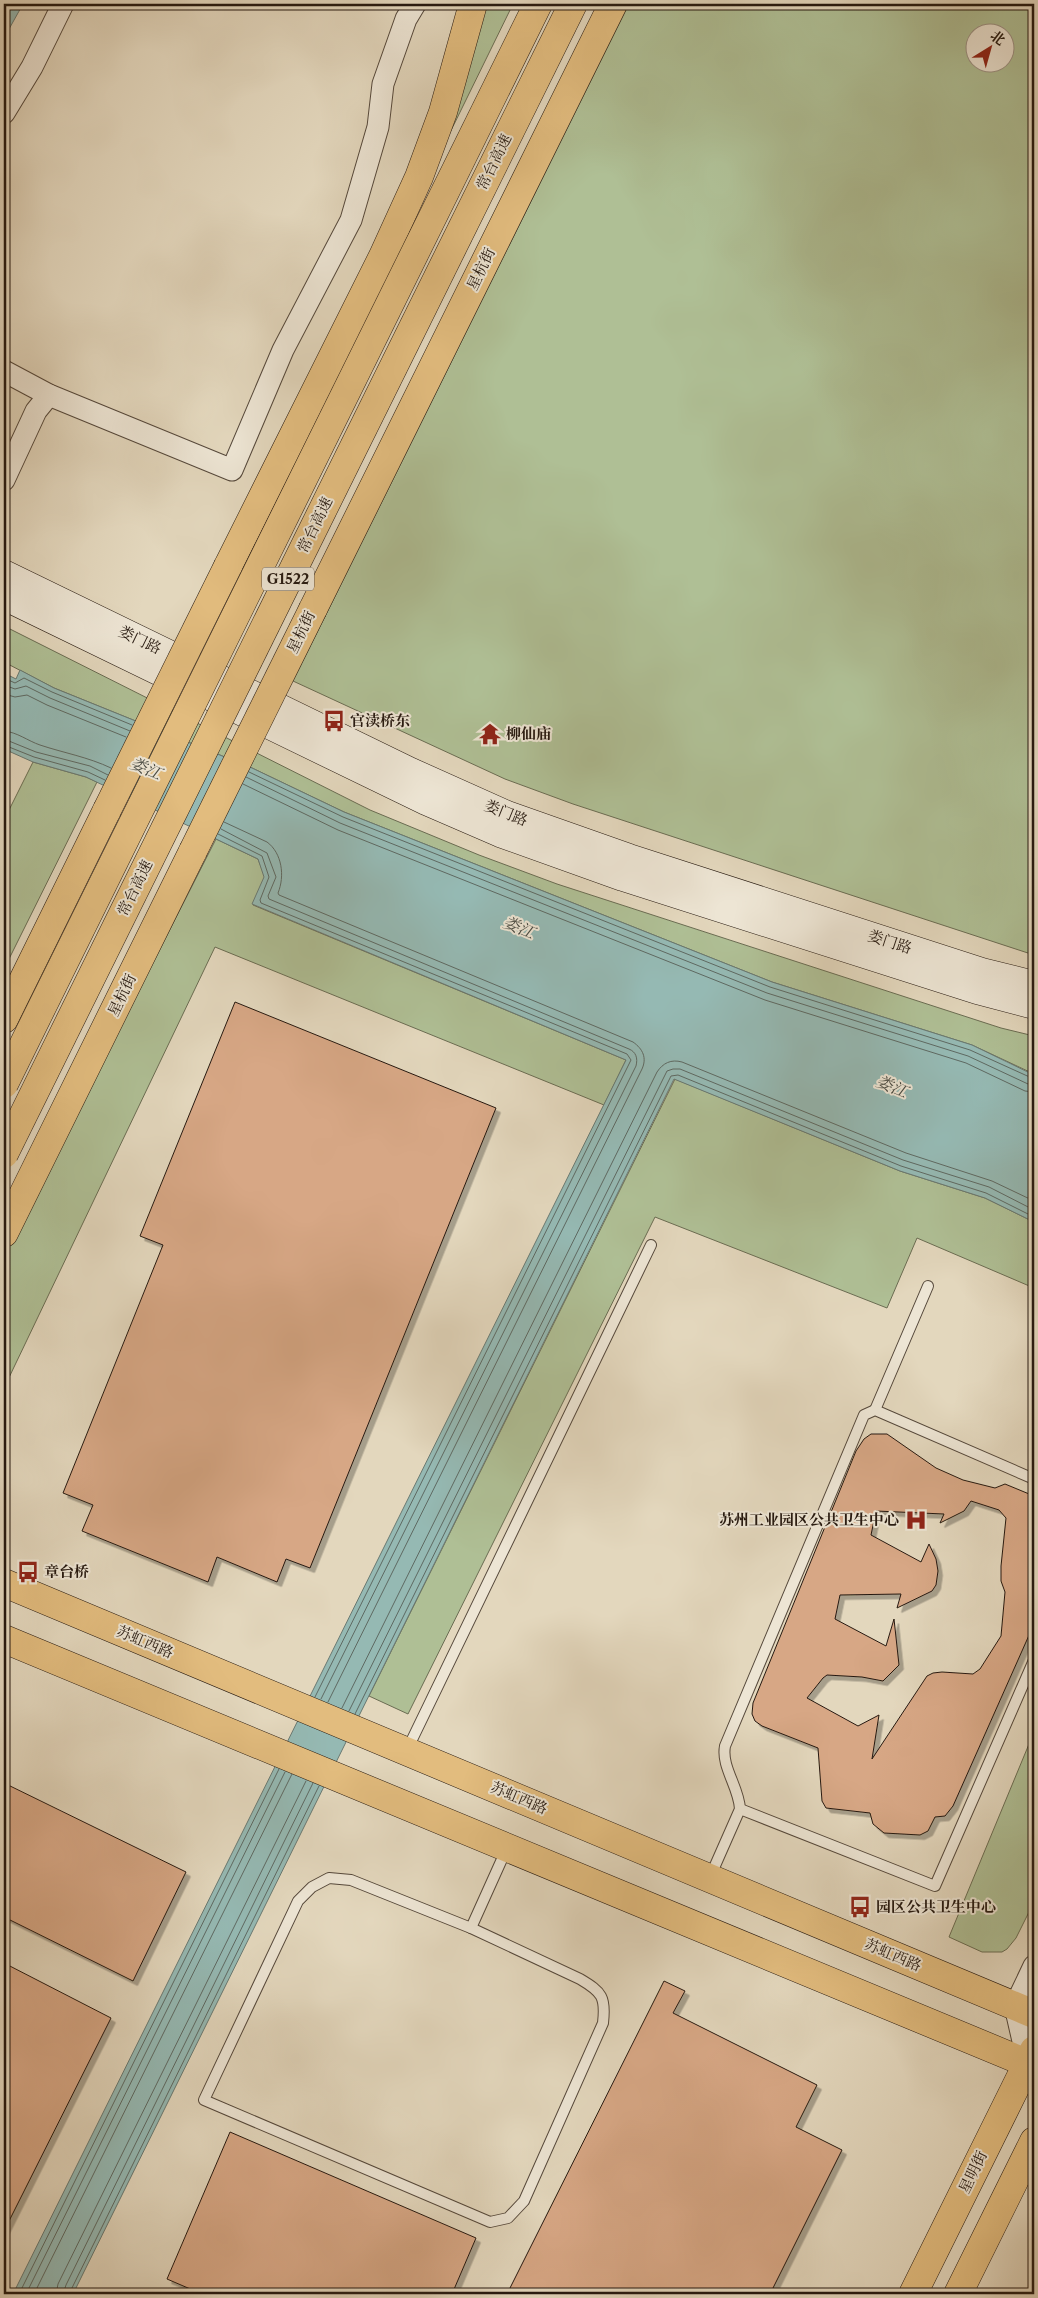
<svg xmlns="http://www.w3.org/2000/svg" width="1038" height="2298" font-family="'Libre Caslon Text','Noto Serif SC',serif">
<defs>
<filter id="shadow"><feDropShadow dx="4.5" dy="4.5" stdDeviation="0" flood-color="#0004"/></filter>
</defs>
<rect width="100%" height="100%" fill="#e3d7bd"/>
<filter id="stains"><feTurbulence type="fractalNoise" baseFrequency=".004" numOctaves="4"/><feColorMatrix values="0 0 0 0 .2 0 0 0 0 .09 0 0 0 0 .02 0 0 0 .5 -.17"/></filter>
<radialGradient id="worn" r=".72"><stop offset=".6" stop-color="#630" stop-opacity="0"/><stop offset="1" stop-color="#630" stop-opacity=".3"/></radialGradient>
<g fill="#afbf95" stroke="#6a6c52" fill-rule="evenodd">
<path d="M 480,4 L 513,4 L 440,153 Z"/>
<path d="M 629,4 L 1034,4 L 1034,955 L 573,804 L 505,779 L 293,681 ZM 1006,32 L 1006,62 L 976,62 L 976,32 Z"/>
<path d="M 4,626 L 370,810 L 479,855 L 557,884 L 1001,1028 L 1034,1036 L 1034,1074 L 972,1045 L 772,982 L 344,812 L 252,768 L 54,688 L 4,662 Z"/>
<path d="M 33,762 L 86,777 L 97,782 L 4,969 L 4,820 Z"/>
<path d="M 216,839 L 258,859 L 265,877 L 253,905 L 626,1060 L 604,1105 L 215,947 L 4,1388 L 4,1255 Z"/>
<path d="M 675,1079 L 900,1171 L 985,1198 L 1034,1222 L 1034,1288 L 917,1238 L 887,1308 L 655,1217 L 408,1714 L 369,1696 Z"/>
<path d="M 1034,1732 L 1034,1902 L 1016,1938 L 1007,1949 L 1002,1952 L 982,1952 L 949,1937 Z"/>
</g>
<g fill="#95b9b3" stroke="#697972">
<path d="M 4,4 L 23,4 L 4,38 Z"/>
<path d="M 20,670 L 54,688 L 252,768 L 344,812 L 772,982 L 972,1045 L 1034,1075 L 1034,1222 L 985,1198 L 900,1171 L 674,1079 L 73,2294 L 13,2294 L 626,1060 L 252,904 L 264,877 L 258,859 L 86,777 L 33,762 L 4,749 L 4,673 L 16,679 Z"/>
</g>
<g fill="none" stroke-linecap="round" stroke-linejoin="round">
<g stroke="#5e6962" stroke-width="1">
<path d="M 4,678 L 15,683 L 24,678 L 52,692 L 132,725"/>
<path d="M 4,685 L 15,689 L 26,686 L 50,698 L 130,731"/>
<path d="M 4,694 L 15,697 L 27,695 L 47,705 L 126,737"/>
<path d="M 4,731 C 17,732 28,741 40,745 C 64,753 88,757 111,768"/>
<path d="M 4,739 L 36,752 L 90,766 L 108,775"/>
<path d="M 4,745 L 34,757 L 88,772 L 105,780"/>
<path d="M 249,772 L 343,817 L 770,987 L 970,1050 L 1034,1079"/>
<path d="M 246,777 L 340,823 L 767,993 L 968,1056 L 1028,1084 L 1034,1085"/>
<path d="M 243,784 L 338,830 L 765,1000 L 966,1063 L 1025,1091 L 1034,1092"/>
<path d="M 224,822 L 267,842 C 282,853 285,876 278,893 L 279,895 L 633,1042 C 643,1049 647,1058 642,1069 L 328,1702"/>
<path d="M 221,829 L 267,853 L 276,877 L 268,896 L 269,899 L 629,1049 C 636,1052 638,1058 636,1066 L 321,1699"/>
<path d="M 218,834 L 262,856 L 269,877 L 260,900 L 261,903 L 627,1054 L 631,1060 L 315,1697"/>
<path d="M 342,1708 L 657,1072 C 663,1063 671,1059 682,1062 L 906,1153 L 992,1181 L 1034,1201"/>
<path d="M 349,1711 L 667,1071 L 673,1069 L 680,1069 L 903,1160 L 989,1187 L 1034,1210"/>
<path d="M 355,1714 L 671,1076 L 678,1075 L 901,1166 L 986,1193 L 1034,1217"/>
<path d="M 19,2294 L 279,1769"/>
<path d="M 26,2294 L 285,1772"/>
<path d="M 34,2294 L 292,1774"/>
<path d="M 56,2294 L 58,2284 L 306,1781"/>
<path d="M 63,2294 L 66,2285 L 313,1783"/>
<path d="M 69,2294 L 319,1786"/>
</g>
</g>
<g fill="#d7a785" stroke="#261910" fill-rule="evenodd" filter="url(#shadow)">
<path d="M 235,1002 L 496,1108 L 310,1568 L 286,1559 L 277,1582 L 217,1557 L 208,1582 L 82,1531 L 93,1505 L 63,1493 L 163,1245 L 140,1236 Z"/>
<path d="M 871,1434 L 887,1434 L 936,1468 L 963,1480 L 995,1488 L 1005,1484 L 1034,1496 L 1034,1624 L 953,1806 L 945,1816 L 935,1817 L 928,1831 L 920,1835 L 884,1833 L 873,1824 L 870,1813 L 826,1808 L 822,1801 L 818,1748 L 762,1726 L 755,1721 L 752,1714 L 753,1703 L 856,1451 L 864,1439 ZM 971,1501 L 999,1510 L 1006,1518 L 1001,1566 L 1001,1581 L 1005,1592 L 1001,1636 L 980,1669 L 973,1674 L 942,1672 L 933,1673 L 927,1676 L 872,1759 L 879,1715 L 858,1726 L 807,1698 L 823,1678 L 827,1675 L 862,1677 L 883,1681 L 899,1665 L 894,1619 L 886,1646 L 835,1619 L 840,1595 L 901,1594 L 897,1608 L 932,1591 L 936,1585 L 938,1571 L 936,1559 L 929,1544 L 921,1562 L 871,1535 L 876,1511 L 944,1514 L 940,1523 L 964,1511 Z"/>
<path d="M 4,1783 L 186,1872 L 133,1981 L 4,1917 Z"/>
<path d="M 4,1963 L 111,2018 L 4,2231 Z"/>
<path d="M 664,1981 L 685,1991 L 673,2013 L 817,2085 L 796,2127 L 842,2150 L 770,2294 L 507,2294 Z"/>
<path d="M 230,2132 L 476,2238 L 452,2294 L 202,2294 L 167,2279 Z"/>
</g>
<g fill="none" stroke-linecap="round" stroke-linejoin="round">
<g stroke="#55483b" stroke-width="12">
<g id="lane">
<path d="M 875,1410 L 928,1286"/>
<path d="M 407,1750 L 651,1245"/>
<path d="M 740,1809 L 935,1886 L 1034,1660"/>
<path d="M 710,1877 L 740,1809 C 739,1787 721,1767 725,1746 L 864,1415 L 875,1410 L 1034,1479"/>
<path d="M 329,1878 L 351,1880 L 471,1928 L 580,1979 C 602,1992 606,1997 603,2023 L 524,2201 L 508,2218 L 490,2222 L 204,2100 L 298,1901 L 312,1887 Z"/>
<path d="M 471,1928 L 507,1848"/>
</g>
</g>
<g stroke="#55483b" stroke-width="23">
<g id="street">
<path d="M 4,113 L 32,67 L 63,4"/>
<path d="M 4,371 L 49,395 L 232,470 L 283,350 L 351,220 L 378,127 L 383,84 L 406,19 L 415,4"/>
<path d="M 4,480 L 36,411 L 49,395"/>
<path d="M 1028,2063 L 1015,2006 L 1034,1966"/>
</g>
</g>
<g stroke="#261910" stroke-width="29">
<g id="secondary">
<path d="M 4,574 L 411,772 L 507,815 L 629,858 L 982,972 L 1034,985"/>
<path d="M 4,596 L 426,801 L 500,833 L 623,877 L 977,990 L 1034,1005"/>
</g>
</g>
<g stroke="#261910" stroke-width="29">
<g id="primary">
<path d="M 228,566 L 383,256 L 419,177 L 443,112 L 473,4"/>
<path d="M 313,609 L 613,4"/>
<path d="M 4,1019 L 107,810"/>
<path d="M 4,1233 L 193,851"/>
<path d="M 4,1583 L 1034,2014"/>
<path d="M 4,1639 L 1034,2066"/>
<path d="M 913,2294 L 1034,2050"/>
<path d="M 958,2294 L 1034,2141"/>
</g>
</g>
<use href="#lane" stroke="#ede5d4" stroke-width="10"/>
<use href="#street" stroke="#ede5d4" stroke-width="21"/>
<use href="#secondary" stroke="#ede5d4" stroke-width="28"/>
<use href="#primary" stroke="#e2bc7e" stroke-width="28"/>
<g stroke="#261910" stroke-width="29" stroke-linecap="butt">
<g id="primary-bridge">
<path d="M 107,810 L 228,566"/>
<path d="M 193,851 L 313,609"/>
</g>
</g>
<g stroke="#261910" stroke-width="29" stroke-linecap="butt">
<g id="highway-bridge">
<path d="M 4,1084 L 538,4"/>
<path d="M 4,1154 L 573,4"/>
</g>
</g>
<use href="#primary-bridge" stroke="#e2bc7e" stroke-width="28"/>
<use href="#highway-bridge" stroke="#e2bc7e" stroke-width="28"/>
</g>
<defs>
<g id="bus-bare" transform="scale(1.725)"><path d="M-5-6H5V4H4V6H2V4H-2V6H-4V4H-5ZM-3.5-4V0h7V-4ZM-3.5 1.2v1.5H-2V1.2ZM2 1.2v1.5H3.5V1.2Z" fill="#8f2418" stroke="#ede5d4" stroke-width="2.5" paint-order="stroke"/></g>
<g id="temple-bare" transform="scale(1.725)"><path d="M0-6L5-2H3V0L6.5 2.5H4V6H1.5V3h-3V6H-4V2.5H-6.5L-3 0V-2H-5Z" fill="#8f2418" stroke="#ede5d4" stroke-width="2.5" paint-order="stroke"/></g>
<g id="hospital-bare" transform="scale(1.725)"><path d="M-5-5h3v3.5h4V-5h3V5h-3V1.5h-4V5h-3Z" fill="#8f2418" stroke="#ede5d4" stroke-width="2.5" paint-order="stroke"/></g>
</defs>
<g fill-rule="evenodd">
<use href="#bus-bare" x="334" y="721"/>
<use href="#temple-bare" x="490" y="734"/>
<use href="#hospital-bare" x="916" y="1520"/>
<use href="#bus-bare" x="28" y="1572"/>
<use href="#bus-bare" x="860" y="1907"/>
</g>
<g text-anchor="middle" stroke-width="4" stroke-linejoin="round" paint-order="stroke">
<rect fill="#ede5d4" stroke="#62564b" stroke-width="1" x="262" y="567.5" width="52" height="23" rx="4"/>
<g font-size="14" font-weight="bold" fill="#261910">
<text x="288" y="584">G1522</text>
</g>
<g font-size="15" fill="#261910" stroke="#ede5d4">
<text transform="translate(494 162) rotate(-64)" y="5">常台高速</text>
<text transform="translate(481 269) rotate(-64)" y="5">星杭街</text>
<text transform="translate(315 525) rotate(-64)" y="5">常台高速</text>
<text transform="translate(301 632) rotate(-64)" y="5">星杭街</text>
<text transform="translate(140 640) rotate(26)" y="5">娄门路</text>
<text transform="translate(506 813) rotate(22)" y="5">娄门路</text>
<text transform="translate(135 888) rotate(-64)" y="5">常台高速</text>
<text transform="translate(890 942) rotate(18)" y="5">娄门路</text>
<text transform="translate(122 995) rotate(-64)" y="5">星杭街</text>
<text transform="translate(145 1642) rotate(23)" y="5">苏虹西路</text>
<text transform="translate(519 1798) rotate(23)" y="5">苏虹西路</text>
<text transform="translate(893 1955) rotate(23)" y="5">苏虹西路</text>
<text transform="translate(973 2172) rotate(-64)" y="5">星明街</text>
</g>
<g font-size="15" font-weight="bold" fill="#261910" stroke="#ede5d4" text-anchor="start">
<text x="350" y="726">官渎桥东</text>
<text x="506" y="739">柳仙庙</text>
<text x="899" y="1525" text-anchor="end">苏州工业园区公共卫生中心</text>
<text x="44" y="1577">章台桥</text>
<text x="876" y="1912">园区公共卫生中心</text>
</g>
<g font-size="16" font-style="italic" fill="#474941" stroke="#ede5d4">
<text transform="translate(146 768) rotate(23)" y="6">娄江</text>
<text transform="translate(519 927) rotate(23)" y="6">娄江</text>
<text transform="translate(892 1086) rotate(23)" y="6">娄江</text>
</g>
</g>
<rect width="1038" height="2298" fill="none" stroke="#e3d7bd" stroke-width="20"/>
<rect x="5" y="5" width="1028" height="2288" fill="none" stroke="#261910" stroke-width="2.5"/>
<rect x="10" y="10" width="1018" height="2278" fill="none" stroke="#261910"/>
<g transform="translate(990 48) rotate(37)"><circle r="24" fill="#ede5d4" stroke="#9d9386"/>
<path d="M0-4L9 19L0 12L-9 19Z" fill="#8f2418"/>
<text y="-8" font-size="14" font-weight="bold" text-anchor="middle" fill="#261910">北</text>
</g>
<rect width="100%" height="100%" filter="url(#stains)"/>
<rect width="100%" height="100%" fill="url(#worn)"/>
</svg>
